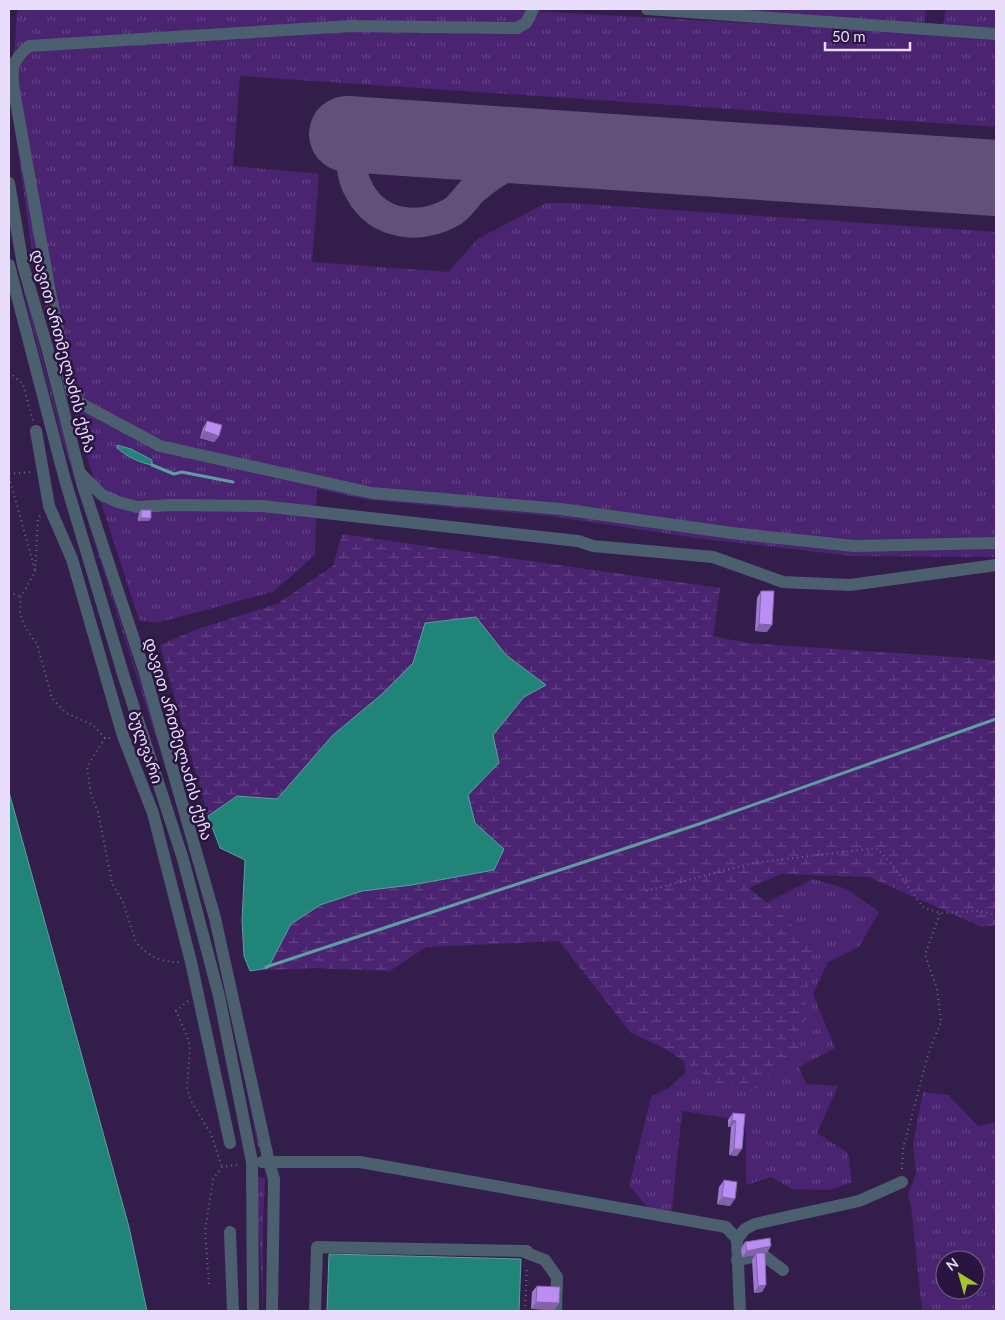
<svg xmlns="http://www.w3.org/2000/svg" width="1005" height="1320" font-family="Lato,'Noto Sans Georgian',sans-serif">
<defs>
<pattern id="grass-tufts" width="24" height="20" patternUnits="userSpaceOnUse" patternTransform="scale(1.25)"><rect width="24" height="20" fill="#4a2371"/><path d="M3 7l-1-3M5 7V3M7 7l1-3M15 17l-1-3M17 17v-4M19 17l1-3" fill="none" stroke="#644286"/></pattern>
<pattern id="wetland-marsh" width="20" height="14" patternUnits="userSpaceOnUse" patternTransform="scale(1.25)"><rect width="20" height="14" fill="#4a2371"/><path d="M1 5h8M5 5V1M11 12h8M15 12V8" fill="none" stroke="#644286"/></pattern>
</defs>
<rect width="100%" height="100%" fill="#331e4b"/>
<g fill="url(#grass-tufts)" fill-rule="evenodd">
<path d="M 19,9 L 500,9 L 996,37 L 996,127 L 240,76 L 233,166 L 319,174 L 312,262 L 448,272 L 478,239 L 546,203 L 571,203 L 996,232 L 996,557 L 852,556 L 696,538 L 550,516 L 369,500 L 317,489 L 315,555 L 273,592 L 156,623 L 139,620 L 94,481 L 34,267 L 11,99 L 17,13 Z"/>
<path d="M 727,9 L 926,9 L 924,23 Z"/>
<path d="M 946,9 L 996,9 L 996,28 L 943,25 Z"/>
<path d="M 9,218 C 31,315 55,412 85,508 C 123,635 169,760 204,887 C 228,973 243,1061 260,1148 L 258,1148 L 222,962 L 204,891 L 61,436 L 30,318 L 9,226 Z"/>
<path d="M 813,879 L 847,889 L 879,912 L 859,947 L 828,962 L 813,994 L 835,1048 L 799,1067 L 806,1084 L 838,1086 L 817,1133 L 848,1153 L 852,1182 L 830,1190 L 792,1189 L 771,1177 L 746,1185 L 746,1121 L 682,1111 L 671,1218 L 654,1214 L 629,1186 L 651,1097 L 669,1088 L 686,1072 L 676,1026 L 719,911 L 767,902 Z"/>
<path d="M 923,1092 L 948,1095 L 978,1126 L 996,1122 L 996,1311 L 922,1311 L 911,1206 L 908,1194 L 916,1174 L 913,1143 ZM 945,1260 L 975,1260 L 975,1290 L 945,1290 Z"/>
<path d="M 256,1176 L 265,1178 L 263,1224 L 263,1311 Z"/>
</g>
<path fill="url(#wetland-marsh)" d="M 342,534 L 720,588 L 713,636 L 747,643 L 996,660 L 996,925 L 982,927 L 869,877 L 781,874 L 749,888 L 784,917 L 813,948 L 799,1055 L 751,1092 L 718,1084 L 664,1048 L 631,1033 L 559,941 L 426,947 L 390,971 L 314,968 L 250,971 L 268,968 L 291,924 L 320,905 L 362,891 L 412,885 L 504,849 L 475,823 L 468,795 L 499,763 L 493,735 L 524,697 L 546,685 L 506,655 L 476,617 L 426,623 L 413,663 L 382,694 L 333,735 L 277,799 L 237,796 L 208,816 L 160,645 L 198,629 L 277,604 L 333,566 Z"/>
<g fill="#218479" stroke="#5d9fa0">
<path d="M 117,445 L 131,449 L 152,460 L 152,465 C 140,463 126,456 117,448 Z"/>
<path d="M 476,617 L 506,655 L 546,685 L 524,697 L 493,735 L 499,763 L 468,795 L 475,823 L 504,849 L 494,870 L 412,885 L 362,891 L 320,905 L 291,924 L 268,968 L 250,971 L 244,956 L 242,921 L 245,860 L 220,848 L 208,816 L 237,796 L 277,799 L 333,735 L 382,694 L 413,663 L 425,623 Z"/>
<path d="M 9,792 L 129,1227 L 147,1311 L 9,1311 Z"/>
<path d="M 329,1254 L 521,1259 L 519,1311 L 327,1311 Z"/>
</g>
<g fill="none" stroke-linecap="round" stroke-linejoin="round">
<g stroke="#5d9fa0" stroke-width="3">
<path d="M 152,465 L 174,474 L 182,472 L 233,482"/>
<path d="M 266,967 L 699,824 L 996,719"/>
</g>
<path stroke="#625079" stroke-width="30" d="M 583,150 C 572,149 556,146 545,149 C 522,155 490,175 473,190 C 466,197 460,207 452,212 C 420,230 379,226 360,192 C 343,163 355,140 370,114 L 461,121 L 593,151"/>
<path stroke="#625079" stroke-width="76" d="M 347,134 L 996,178"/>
<g stroke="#74638a" stroke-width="2" stroke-dasharray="1 4" stroke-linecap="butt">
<path d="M 9,372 L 23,384 L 33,421"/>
<path d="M 9,474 L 31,472"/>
<path d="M 9,477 L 35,570"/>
<path d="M 40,516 L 38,518 L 35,572 L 21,597 L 20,614 L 25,627 L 37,644 L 52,698 L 66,713 L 93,725 L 105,738 L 111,738"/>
<path d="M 9,592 L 21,597"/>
<path d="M 105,738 L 87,767 L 91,794 L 98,812 L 112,883 L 123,902 L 136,942 C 146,955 162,963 179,962"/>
<path d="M 646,891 L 753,863 L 876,848 L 890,862 L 924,908 L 940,913 L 979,911 L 996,915"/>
<path d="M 188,1001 L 176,1011 L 187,1036 L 190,1046 L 187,1089 L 190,1099 L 211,1134 L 222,1167"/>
<path d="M 902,1169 L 903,1149 L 929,1051 L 941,1022 L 937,988 L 925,955 L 940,913"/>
<path d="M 209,1284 L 205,1231 L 213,1179 L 222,1167 L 241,1164"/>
<path d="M 525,1311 L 527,1266"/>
</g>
<g stroke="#4b5f6f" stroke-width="12">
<path d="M 533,9 L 526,23 L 517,28 L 351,26 L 29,46 C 11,61 11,69 14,91 L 50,292 L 71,391 L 80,403 L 160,446 L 372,493 L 561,509 L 732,533 L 854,546 L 996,543"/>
<path d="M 647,9 L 996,34"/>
<path d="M 9,183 L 23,265 L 47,347 L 83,486 L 144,670 L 215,918 L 269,1162 L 274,1179 L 272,1311"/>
<path d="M 9,265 L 65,480 L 124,677 L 183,859 L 219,996 L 252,1162 L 253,1311"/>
<path d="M 36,431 L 49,506 L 72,559 L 123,736 L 153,813 L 191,962 L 230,1143"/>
<path d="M 79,472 L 102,495 L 118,502 L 137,507 L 173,505 L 262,506 L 578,541 L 593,546 L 713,557 L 783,582 L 850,585 L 996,565"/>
<path d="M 262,1162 L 360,1162 L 726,1227 L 737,1239 L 740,1311"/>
<path d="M 230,1232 L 233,1311"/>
<path d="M 737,1239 L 745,1229 L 755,1224 L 859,1201 L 902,1182"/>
<path d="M 737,1260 L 763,1255 L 783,1270"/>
<path d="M 315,1311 L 317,1247 L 527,1251 L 524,1252 L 545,1260 L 557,1277 L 556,1311"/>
</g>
</g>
<g fill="#a079d1">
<path d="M 207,421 L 219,436 L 214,442 L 200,438 L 203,428 Z"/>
<path d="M 141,510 L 151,518 L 149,521 L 138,521 L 139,513 Z"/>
<path d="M 761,591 L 767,632 L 755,631 L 757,598 Z"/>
<path d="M 733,1113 L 745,1114 L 737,1156 L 729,1155 L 731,1127 L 728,1127 L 728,1120 Z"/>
<path d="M 724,1180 L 730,1206 L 717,1204 L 719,1187 Z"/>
<path d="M 745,1242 L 767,1253 L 765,1253 L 766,1285 L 762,1292 L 754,1293 L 752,1260 L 755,1255 L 742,1257 L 741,1249 Z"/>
<path d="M 537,1286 L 559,1303 L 554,1310 L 531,1309 L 532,1292 Z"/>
</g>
<g fill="#8263aa">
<path d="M 204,431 L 219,436 L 214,442 L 200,438 Z"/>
<path d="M 141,518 L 151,518 L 149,521 L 138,521 Z"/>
<path d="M 759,624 L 772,625 L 767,632 L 755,631 Z"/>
<path d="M 732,1120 L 736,1121 L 731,1127 L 728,1127 Z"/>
<path d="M 734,1149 L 742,1149 L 737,1156 L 729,1155 Z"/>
<path d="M 722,1197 L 735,1199 L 730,1206 L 717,1204 Z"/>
<path d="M 771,1246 L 767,1253 L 757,1255 L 756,1253 L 755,1255 L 742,1257 L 747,1251 Z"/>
<path d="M 766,1285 L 762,1292 L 754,1293 L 758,1286 Z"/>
<path d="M 536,1302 L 559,1303 L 554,1310 L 531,1309 Z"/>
</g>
<g fill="#ba8df3" stroke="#8263aa">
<path d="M 207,421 L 222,425 L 219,436 L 204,431 Z"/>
<rect x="141" y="510" width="10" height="8"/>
<path d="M 761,591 L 774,591 L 772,625 L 759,624 Z"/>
<path d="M 733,1113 L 745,1114 L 742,1149 L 734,1149 L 736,1121 L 732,1120 Z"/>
<path d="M 724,1180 L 737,1182 L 735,1199 L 722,1197 Z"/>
<path d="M 770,1238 L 771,1246 L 747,1251 L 745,1242 Z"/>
<path d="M 756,1253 L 765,1253 L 766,1285 L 758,1286 Z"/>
<path d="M 537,1286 L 560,1287 L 559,1303 L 536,1302 Z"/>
</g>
<g text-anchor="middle" stroke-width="5" stroke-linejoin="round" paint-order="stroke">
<g font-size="16" fill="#e8ddfa" stroke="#291440">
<text transform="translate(64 351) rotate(75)" y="6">დავით ართმელაძის ქუჩა</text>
<text transform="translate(179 739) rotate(74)" y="6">დავით ართმელაძის ქუჩა</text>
<text transform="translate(146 747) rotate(71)" y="6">ბულვარი</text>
</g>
</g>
<rect width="1005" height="1320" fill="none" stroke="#e8ddfa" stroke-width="20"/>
<g transform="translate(960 1275) rotate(323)"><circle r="24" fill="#291440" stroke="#75648a"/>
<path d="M0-4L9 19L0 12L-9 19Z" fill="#a2c929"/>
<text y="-8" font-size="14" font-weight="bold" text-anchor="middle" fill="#e8ddfa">N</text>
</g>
<path d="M825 42v8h85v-8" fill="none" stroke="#e8ddfa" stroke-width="2.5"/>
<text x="832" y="42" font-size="15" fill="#e8ddfa" stroke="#291440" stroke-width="4" paint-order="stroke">50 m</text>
</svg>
